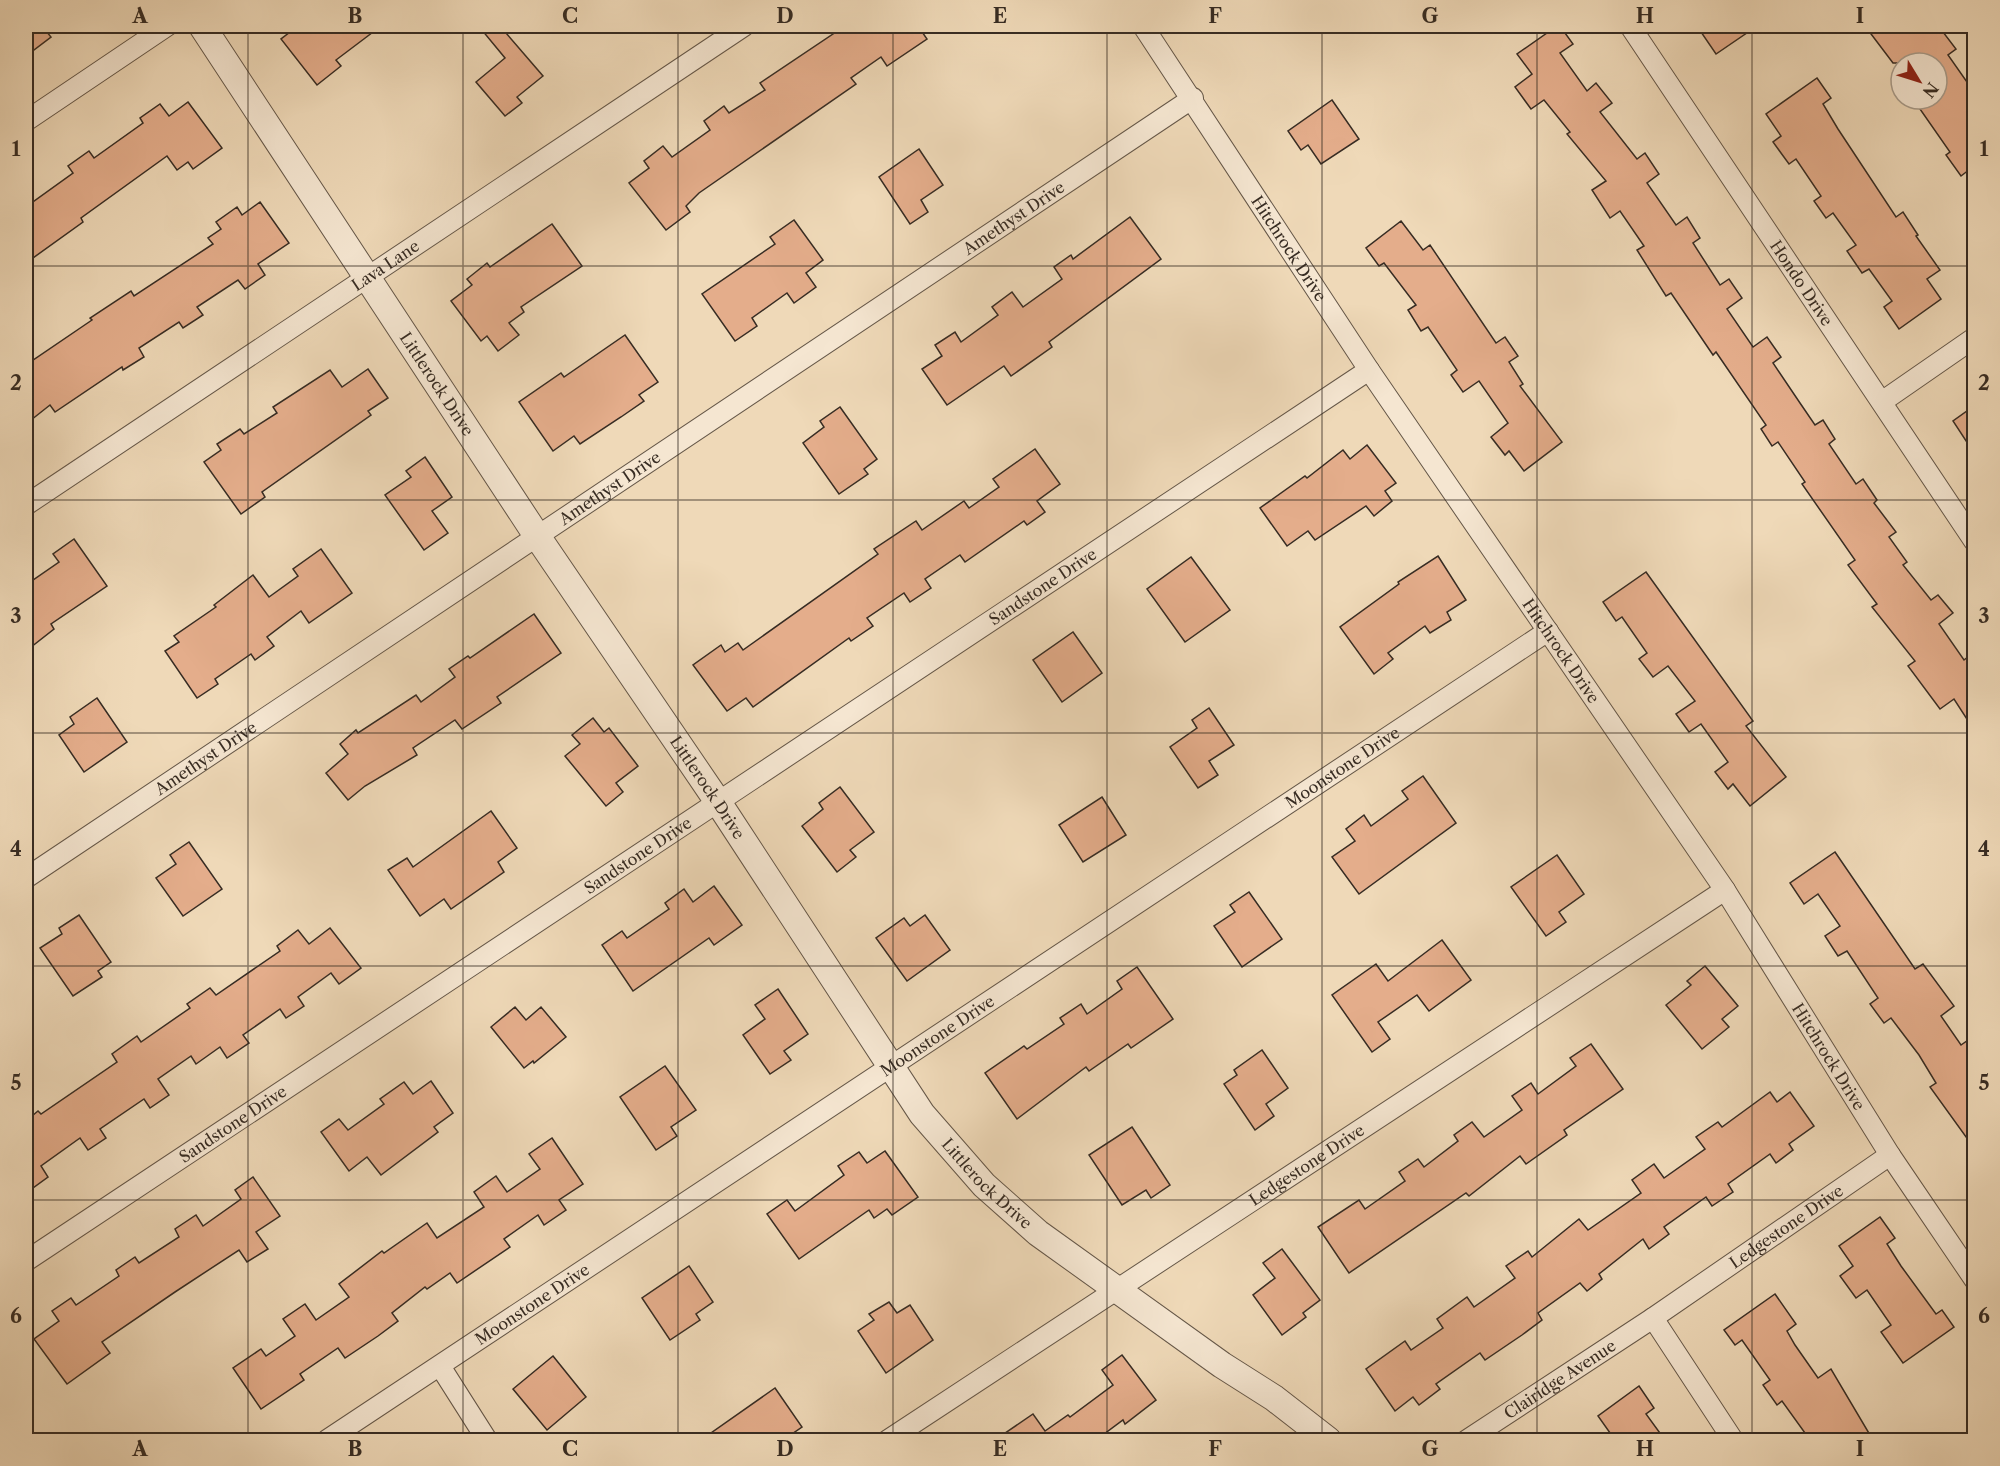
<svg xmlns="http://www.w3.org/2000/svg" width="2000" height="1466" font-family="'Libre Caslon Text',serif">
<rect width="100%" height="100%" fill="#efd9b8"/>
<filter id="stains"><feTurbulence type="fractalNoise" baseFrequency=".00333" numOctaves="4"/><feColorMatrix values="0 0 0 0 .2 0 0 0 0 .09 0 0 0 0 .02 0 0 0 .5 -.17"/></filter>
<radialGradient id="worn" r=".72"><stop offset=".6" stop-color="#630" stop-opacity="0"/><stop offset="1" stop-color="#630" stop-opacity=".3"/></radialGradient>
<g fill="#e4ad8b" stroke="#372c23" stroke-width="1.5">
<path d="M 26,26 L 42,26 L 51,37 L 26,56 Z"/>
<path d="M 298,26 L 381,26 L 336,60 L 341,66 L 317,85 L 281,39 Z"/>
<path d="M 485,26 L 500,26 L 543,76 L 517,97 L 522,103 L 505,116 L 476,82 L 505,58 L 481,29 Z"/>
<path d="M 845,26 L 918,26 L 927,39 L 887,66 L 881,57 L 851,78 L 856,84 L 699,193 L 686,206 L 690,212 L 666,230 L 629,183 L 649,168 L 644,161 L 663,146 L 672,157 L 710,130 L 704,121 L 724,106 L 729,113 L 765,90 L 760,83 Z"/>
<path d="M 1557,26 L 1560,26 L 1573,44 L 1560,53 L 1587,91 L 1596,83 L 1612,103 L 1600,112 L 1637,159 L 1645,153 L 1659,174 L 1647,183 L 1676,225 L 1687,217 L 1700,238 L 1693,243 L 1720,285 L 1729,279 L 1742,298 L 1727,309 L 1753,347 L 1767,337 L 1781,357 L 1773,363 L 1800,403 L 1815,425 L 1823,420 L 1835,439 L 1829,444 L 1856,484 L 1863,479 L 1877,500 L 1874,503 L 1896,532 L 1889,537 L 1907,562 L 1903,565 L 1931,600 L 1938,595 L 1953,613 L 1939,624 L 1964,660 L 1974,652 L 1974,730 L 1954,699 L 1940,709 L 1908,666 L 1915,661 L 1872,607 L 1877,604 L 1848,565 L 1855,560 L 1802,484 L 1805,482 L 1778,442 L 1772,446 L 1761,429 L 1766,425 L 1716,352 L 1713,355 L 1671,293 L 1666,296 L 1637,250 L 1644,246 L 1620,211 L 1610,218 L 1592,190 L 1606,181 L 1567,134 L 1570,132 L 1544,100 L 1531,109 L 1515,87 L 1532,74 L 1517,54 Z"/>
<path d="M 1710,26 L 1757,26 L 1716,54 L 1701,32 Z"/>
<path d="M 1865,26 L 1928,26 L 1933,33 L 1940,28 L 1956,49 L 1948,55 L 1974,92 L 1974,166 L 1961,176 L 1946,155 L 1950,152 L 1913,99 L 1937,99 L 1937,63 L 1893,63 Z"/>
<path d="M 1817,78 L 1831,98 L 1823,104 L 1838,129 L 1896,217 L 1903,212 L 1918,235 L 1916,236 L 1940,270 L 1927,279 L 1941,299 L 1899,329 L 1884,307 L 1892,301 L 1869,269 L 1862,273 L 1847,251 L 1856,245 L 1833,213 L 1826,218 L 1814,201 L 1821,196 L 1796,159 L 1789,164 L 1773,142 L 1781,136 L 1766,114 Z"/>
<path d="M 1332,100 L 1359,139 L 1321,164 L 1308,145 L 1301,150 L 1288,131 Z"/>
<path d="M 188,102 L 222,148 L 193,169 L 188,162 L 177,170 L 167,156 L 81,218 L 83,222 L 26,263 L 26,207 L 73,173 L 68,166 L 89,151 L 94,158 L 143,123 L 140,118 L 160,104 L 169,116 Z"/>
<path d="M 919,149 L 943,185 L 921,200 L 928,212 L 910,224 L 879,177 Z"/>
<path d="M 260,202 L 289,243 L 258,264 L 265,275 L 245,289 L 238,280 L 197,307 L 203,315 L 183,328 L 179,322 L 139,348 L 144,357 L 123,370 L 122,367 L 55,412 L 50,405 L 26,424 L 26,365 L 92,320 L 90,318 L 131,291 L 134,296 L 213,244 L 208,238 L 221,229 L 216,222 L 237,207 L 242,215 Z"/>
<path d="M 1130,217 L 1161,259 L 1049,342 L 1052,347 L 1011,376 L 1004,366 L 947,405 L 922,369 L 942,356 L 935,345 L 955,332 L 961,342 L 998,315 L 992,307 L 1012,292 L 1023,307 L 1062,279 L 1054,267 L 1071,255 L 1073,259 Z"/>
<path d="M 794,220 L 823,260 L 806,273 L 816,287 L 794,303 L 787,293 L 752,318 L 757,326 L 735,341 L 702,294 L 775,244 L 770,237 Z"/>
<path d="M 1401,221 L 1423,250 L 1430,245 L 1496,343 L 1505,337 L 1518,356 L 1509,362 L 1523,384 L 1520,386 L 1562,442 L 1524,471 L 1509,451 L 1505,455 L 1491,437 L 1508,423 L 1479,381 L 1463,392 L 1451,375 L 1457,370 L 1428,327 L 1421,331 L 1408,310 L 1416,305 L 1384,263 L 1379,266 L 1366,248 Z"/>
<path d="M 552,224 L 582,266 L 521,307 L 524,312 L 509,323 L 519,335 L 498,351 L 487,336 L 481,341 L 451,301 L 472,285 L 467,279 L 487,263 L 490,267 Z"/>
<path d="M 625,335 L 658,382 L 639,395 L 644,401 L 621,417 L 580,444 L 574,436 L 553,451 L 519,402 L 561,373 L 564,377 Z"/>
<path d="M 368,369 L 388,398 L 368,411 L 371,415 L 262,492 L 265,497 L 241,514 L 204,462 L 221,450 L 217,444 L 240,429 L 244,434 L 277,413 L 273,407 L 330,370 L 342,387 Z"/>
<path d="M 1974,406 L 1974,453 L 1953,421 Z"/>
<path d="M 840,407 L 877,459 L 864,469 L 868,474 L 839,494 L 803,443 L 824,427 L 820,421 Z"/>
<path d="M 1367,445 L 1396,483 L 1385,491 L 1392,501 L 1374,516 L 1366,506 L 1315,540 L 1308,531 L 1287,546 L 1260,508 L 1305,476 L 1307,478 L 1343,450 L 1350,459 Z"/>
<path d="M 1035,449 L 1060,484 L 1037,501 L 1045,512 L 1027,525 L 1024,521 L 965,562 L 960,555 L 925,579 L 931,588 L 910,602 L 904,593 L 867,618 L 873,626 L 851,641 L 849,638 L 753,707 L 746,698 L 727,711 L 693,665 L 721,645 L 725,652 L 738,643 L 743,650 L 878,554 L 874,549 L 916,521 L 922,530 L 964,501 L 969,508 L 999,487 L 993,479 Z"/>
<path d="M 425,457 L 452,497 L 432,511 L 448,533 L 424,550 L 385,495 L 411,477 L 406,471 Z"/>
<path d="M 74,539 L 107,586 L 51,624 L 54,629 L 26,651 L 26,585 L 59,562 L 53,554 Z"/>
<path d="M 321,549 L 352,593 L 309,623 L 301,611 L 267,637 L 274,646 L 255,660 L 251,654 L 215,679 L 218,684 L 197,698 L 165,651 L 179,642 L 174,636 L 216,607 L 214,605 L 253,575 L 269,597 L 298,576 L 293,569 Z"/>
<path d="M 1438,556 L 1466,600 L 1447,612 L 1451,620 L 1430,633 L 1425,626 L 1388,653 L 1393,659 L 1374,674 L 1340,627 L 1399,584 L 1398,582 Z"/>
<path d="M 1191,557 L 1230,610 L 1185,642 L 1147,589 Z"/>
<path d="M 1646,572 L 1753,721 L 1746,726 L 1786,777 L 1750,806 L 1733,784 L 1728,789 L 1715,772 L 1728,762 L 1701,724 L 1689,732 L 1676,714 L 1695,701 L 1668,666 L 1653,677 L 1639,659 L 1647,653 L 1622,617 L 1616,621 L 1603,602 Z"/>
<path d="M 534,614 L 561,653 L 497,697 L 501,703 L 462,729 L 455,720 L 413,748 L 417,755 L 365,786 L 348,800 L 326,773 L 348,754 L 340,744 L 356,730 L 358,733 L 416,695 L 421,702 L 455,677 L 449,669 L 468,656 L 470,658 Z"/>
<path d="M 1073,632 L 1102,673 L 1062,702 L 1033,660 Z"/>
<path d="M 97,698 L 127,742 L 84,772 L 59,735 L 74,724 L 70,717 Z"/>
<path d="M 1209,708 L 1234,745 L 1209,761 L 1218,775 L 1198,788 L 1170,747 L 1197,728 L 1192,720 Z"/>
<path d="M 593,718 L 604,732 L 609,728 L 638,766 L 616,783 L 623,792 L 606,806 L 565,756 L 580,744 L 572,735 Z"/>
<path d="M 1423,776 L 1456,823 L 1359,894 L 1332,857 L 1355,841 L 1346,829 L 1364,815 L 1371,826 L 1408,799 L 1402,791 Z"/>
<path d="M 840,787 L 874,832 L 850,850 L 856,857 L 837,872 L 802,826 L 823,809 L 819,803 Z"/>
<path d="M 1102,797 L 1126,835 L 1083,862 L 1059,825 Z"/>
<path d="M 491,811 L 517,848 L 498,862 L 504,872 L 451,909 L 444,899 L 420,916 L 388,870 L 407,858 L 413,867 Z"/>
<path d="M 189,842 L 222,889 L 183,916 L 156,878 L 176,864 L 170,855 Z"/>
<path d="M 1835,852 L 1915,969 L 1923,964 L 1954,1006 L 1941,1016 L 1961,1045 L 1974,1036 L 1974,1148 L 1930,1087 L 1936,1083 L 1919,1055 L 1891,1018 L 1884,1023 L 1870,1004 L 1878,998 L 1847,951 L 1838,956 L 1825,936 L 1840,926 L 1818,894 L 1804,904 L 1790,883 Z"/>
<path d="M 1557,855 L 1584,894 L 1559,912 L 1566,922 L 1546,936 L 1511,887 Z"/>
<path d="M 714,886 L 742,925 L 714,945 L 709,938 L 633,991 L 602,945 L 622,931 L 627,938 L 669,909 L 665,903 L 684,889 L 693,902 Z"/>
<path d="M 1249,892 L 1282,939 L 1242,967 L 1214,926 L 1235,912 L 1230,905 Z"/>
<path d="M 79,915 L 111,962 L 98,971 L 102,977 L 73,996 L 40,948 L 62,934 L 59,928 Z"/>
<path d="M 925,915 L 950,950 L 907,981 L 876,938 L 904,918 L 910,926 Z"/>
<path d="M 330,928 L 361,968 L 339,984 L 331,973 L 298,997 L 304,1006 L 286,1018 L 280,1009 L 243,1035 L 249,1043 L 227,1058 L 220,1047 L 196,1064 L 191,1056 L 158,1079 L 169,1095 L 150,1108 L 144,1099 L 100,1129 L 106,1138 L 88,1150 L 80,1138 L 41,1166 L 48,1177 L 26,1193 L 26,1121 L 38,1111 L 41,1114 L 117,1062 L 112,1054 L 137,1036 L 141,1042 L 190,1008 L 187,1004 L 210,988 L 216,995 L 280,951 L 277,946 L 298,930 L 309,944 Z"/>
<path d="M 1442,940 L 1471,980 L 1429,1011 L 1417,995 L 1378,1022 L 1390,1039 L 1372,1052 L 1332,995 L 1376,964 L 1388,981 Z"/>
<path d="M 1705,966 L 1738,1006 L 1722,1019 L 1729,1027 L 1702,1049 L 1666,1005 L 1691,985 L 1687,981 Z"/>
<path d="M 1137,967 L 1173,1019 L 1131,1048 L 1128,1044 L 1089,1071 L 1086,1067 L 1017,1119 L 985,1073 L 1024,1046 L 1027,1049 L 1064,1024 L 1060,1018 L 1081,1004 L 1087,1014 L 1122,989 L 1117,981 Z"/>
<path d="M 778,989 L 808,1034 L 784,1051 L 791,1060 L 770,1074 L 743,1035 L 765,1019 L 755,1005 Z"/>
<path d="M 515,1007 L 526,1020 L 541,1007 L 566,1037 L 534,1063 L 533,1061 L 524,1068 L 491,1027 Z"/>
<path d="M 1591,1044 L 1623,1089 L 1564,1130 L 1567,1135 L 1526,1164 L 1520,1156 L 1469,1196 L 1466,1193 L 1349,1273 L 1318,1227 L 1359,1200 L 1365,1209 L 1405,1181 L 1399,1172 L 1418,1159 L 1424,1167 L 1458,1141 L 1454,1135 L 1472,1122 L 1484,1137 L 1522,1110 L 1512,1096 L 1531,1083 L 1538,1094 L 1576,1066 L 1570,1058 Z"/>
<path d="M 1262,1050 L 1288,1088 L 1266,1104 L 1274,1116 L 1255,1130 L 1224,1084 L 1237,1075 L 1234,1070 Z"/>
<path d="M 665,1066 L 696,1110 L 671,1127 L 677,1136 L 656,1150 L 620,1097 Z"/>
<path d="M 431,1081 L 453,1113 L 434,1127 L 438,1132 L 381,1175 L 367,1157 L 349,1171 L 321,1132 L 339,1119 L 348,1130 L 384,1104 L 380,1099 L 404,1082 L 413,1094 Z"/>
<path d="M 1770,1092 L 1777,1102 L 1790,1092 L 1814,1126 L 1789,1144 L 1793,1150 L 1776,1163 L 1770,1154 L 1728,1184 L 1733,1192 L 1712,1206 L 1706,1197 L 1664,1227 L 1669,1234 L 1649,1249 L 1643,1239 L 1599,1274 L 1602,1279 L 1587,1291 L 1580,1283 L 1538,1313 L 1542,1320 L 1522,1335 L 1485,1360 L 1480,1353 L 1436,1384 L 1440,1389 L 1419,1405 L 1413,1397 L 1395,1411 L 1366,1369 L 1405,1341 L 1411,1350 L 1443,1328 L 1437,1319 L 1467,1297 L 1474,1307 L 1515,1278 L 1506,1266 L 1528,1251 L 1532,1257 L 1579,1219 L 1588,1230 L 1641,1193 L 1632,1180 L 1654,1164 L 1664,1178 L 1705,1149 L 1696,1137 L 1718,1122 L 1722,1127 Z"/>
<path d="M 1132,1127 L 1170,1185 L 1151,1198 L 1146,1190 L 1122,1205 L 1089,1155 Z"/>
<path d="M 552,1138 L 583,1184 L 559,1200 L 566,1210 L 544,1225 L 538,1215 L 504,1239 L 510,1247 L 457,1283 L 450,1273 L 427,1289 L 425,1287 L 392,1313 L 398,1321 L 378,1336 L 345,1358 L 338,1348 L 300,1374 L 304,1380 L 261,1409 L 233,1368 L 261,1349 L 266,1356 L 295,1336 L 283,1319 L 305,1304 L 316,1320 L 349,1297 L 339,1284 L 382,1251 L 384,1253 L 427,1223 L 437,1238 L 484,1207 L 474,1192 L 496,1176 L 507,1192 L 540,1169 L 529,1154 Z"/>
<path d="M 885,1151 L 918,1197 L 892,1215 L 887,1209 L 874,1218 L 869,1210 L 799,1259 L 767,1214 L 787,1200 L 795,1211 L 844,1175 L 838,1166 L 859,1152 L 867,1163 Z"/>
<path d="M 253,1177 L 280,1216 L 256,1232 L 268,1249 L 247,1262 L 239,1250 L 175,1292 L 102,1342 L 110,1353 L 67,1384 L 34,1339 L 59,1321 L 52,1311 L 71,1298 L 76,1305 L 119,1276 L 116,1270 L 135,1257 L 139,1263 L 179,1237 L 175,1229 L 196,1215 L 203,1226 L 241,1199 L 235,1190 Z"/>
<path d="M 1880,1217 L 1895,1238 L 1887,1244 L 1901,1266 L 1936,1314 L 1942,1310 L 1954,1327 L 1903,1363 L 1881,1332 L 1891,1325 L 1867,1290 L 1856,1298 L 1840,1276 L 1853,1266 L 1839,1246 Z"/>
<path d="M 1282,1249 L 1320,1300 L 1303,1313 L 1306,1317 L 1282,1335 L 1253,1295 L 1275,1278 L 1263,1263 Z"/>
<path d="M 689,1266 L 713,1302 L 696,1314 L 700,1320 L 670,1340 L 642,1298 Z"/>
<path d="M 1775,1294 L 1796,1324 L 1787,1331 L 1795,1345 L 1818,1378 L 1831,1369 L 1873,1440 L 1810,1440 L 1782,1401 L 1777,1405 L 1763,1385 L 1770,1380 L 1742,1340 L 1735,1345 L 1724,1330 Z"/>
<path d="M 889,1302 L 897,1313 L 910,1305 L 933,1340 L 886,1373 L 858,1331 L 874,1320 L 869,1314 Z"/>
<path d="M 1122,1355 L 1156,1400 L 1125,1424 L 1123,1420 L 1096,1440 L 995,1440 L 1033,1414 L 1045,1431 L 1068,1415 L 1070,1417 L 1113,1385 L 1102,1370 Z"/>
<path d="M 553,1356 L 586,1397 L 547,1430 L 513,1389 Z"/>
<path d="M 1639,1386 L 1654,1408 L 1646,1414 L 1665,1440 L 1615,1440 L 1598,1416 Z"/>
<path d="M 775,1388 L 802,1427 L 783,1440 L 701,1440 Z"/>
</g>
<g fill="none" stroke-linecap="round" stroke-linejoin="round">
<g stroke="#655748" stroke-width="22">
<g id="minor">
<path id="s1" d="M 1143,26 L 1369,370 L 1725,890 L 1890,1155 L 1974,1279"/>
<path id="s2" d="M 1630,26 L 1974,541"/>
<path d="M 26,121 L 167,26"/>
<path d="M 1883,401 L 1974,338"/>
<path id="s3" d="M 26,505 L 744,26"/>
<path id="s4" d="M 26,878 L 1193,98"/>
<path id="s5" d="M 26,1261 L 1369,370"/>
<path d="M 1653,1318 L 1733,1440"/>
<path d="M 440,1366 L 487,1440"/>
<path id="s6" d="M 327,1440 L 1548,631"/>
<path id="s7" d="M 888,1440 L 1725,890"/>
<path id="s8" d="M 1467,1440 L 1653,1318 L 1890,1155"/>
</g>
</g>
<g stroke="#655748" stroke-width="28">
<g id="tertiary">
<path id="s9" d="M 202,26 L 537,536 L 718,802 L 922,1114 L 984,1185 L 1038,1233 L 1222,1365 L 1274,1398 L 1328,1440"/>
</g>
</g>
<use href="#minor" stroke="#f5e6d1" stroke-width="20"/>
<use href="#tertiary" stroke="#f5e6d1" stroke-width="26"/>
</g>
<path fill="none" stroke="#372c23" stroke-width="1.5" stroke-opacity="0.55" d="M 248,26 L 248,1440M 463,26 L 463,1440M 678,26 L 678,1440M 893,26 L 893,1440M 1107,26 L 1107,1440M 1322,26 L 1322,1440M 1537,26 L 1537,1440M 1752,26 L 1752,1440M 26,266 L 1974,266M 26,500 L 1974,500M 26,733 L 1974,733M 26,966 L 1974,966M 26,1200 L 1974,1200"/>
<g text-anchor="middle" stroke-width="4.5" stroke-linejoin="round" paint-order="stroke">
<g font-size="16" fill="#372c23" stroke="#f5e6d1">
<text dy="6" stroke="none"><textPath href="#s4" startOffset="1188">Amethyst Drive</textPath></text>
<text dy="6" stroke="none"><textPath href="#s1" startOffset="266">Hitchrock Drive</textPath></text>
<text dy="6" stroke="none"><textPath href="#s3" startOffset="432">Lava Lane</textPath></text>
<text dy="6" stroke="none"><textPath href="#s2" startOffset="309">Hondo Drive</textPath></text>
<text dy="6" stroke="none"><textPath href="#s9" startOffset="428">Littlerock Drive</textPath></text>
<text dy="6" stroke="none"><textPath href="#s4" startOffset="702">Amethyst Drive</textPath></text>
<text dy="6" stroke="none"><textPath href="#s5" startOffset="1220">Sandstone Drive</textPath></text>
<text dy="6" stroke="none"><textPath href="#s1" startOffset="752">Hitchrock Drive</textPath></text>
<text dy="6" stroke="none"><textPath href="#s4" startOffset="216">Amethyst Drive</textPath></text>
<text dy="6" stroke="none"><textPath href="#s6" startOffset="1218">Moonstone Drive</textPath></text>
<text dy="6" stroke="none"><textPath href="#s9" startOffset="914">Littlerock Drive</textPath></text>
<text dy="6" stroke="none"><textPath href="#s5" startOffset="734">Sandstone Drive</textPath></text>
<text dy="6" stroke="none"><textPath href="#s6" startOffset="732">Moonstone Drive</textPath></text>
<text dy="6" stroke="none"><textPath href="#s1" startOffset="1238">Hitchrock Drive</textPath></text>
<text dy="6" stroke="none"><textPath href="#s5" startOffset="248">Sandstone Drive</textPath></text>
<text dy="6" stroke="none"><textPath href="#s7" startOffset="501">Ledgestone Drive</textPath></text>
<text dy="6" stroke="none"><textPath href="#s9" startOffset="1400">Littlerock Drive</textPath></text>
<text dy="6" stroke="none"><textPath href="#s8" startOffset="384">Ledgestone Drive</textPath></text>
<text dy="6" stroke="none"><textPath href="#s6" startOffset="246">Moonstone Drive</textPath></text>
<text dy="6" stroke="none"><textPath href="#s8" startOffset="111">Clairidge Avenue</textPath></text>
</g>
</g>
<rect width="2000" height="1466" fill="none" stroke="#efd9b8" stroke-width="66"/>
<g transform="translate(1919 81) rotate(128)"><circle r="28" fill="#f5e6d1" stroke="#a99c8b" stroke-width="1.5"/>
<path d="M0-4.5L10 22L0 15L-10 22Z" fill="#8f2418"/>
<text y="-9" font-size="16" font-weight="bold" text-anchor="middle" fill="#372c23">N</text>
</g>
<rect x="33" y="33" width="1934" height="1400" fill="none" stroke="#372c23" stroke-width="2"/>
<g font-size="20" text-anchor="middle" font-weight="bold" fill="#372c23">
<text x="140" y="23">A</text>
<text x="355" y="23">B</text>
<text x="570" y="23">C</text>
<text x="785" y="23">D</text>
<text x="1000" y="23">E</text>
<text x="1215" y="23">F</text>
<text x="1430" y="23">G</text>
<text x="1645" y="23">H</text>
<text x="1860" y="23">I</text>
<text x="16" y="156">1</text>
<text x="1984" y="156">1</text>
<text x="16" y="390">2</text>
<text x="1984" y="390">2</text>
<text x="16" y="623">3</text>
<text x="1984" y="623">3</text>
<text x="16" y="856">4</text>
<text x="1984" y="856">4</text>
<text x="16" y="1090">5</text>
<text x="1984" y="1090">5</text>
<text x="16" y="1323">6</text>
<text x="1984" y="1323">6</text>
<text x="140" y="1456">A</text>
<text x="355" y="1456">B</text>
<text x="570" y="1456">C</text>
<text x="785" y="1456">D</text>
<text x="1000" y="1456">E</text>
<text x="1215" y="1456">F</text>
<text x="1430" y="1456">G</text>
<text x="1645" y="1456">H</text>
<text x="1860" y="1456">I</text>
</g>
<rect width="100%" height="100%" filter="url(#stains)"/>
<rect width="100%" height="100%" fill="url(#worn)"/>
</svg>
